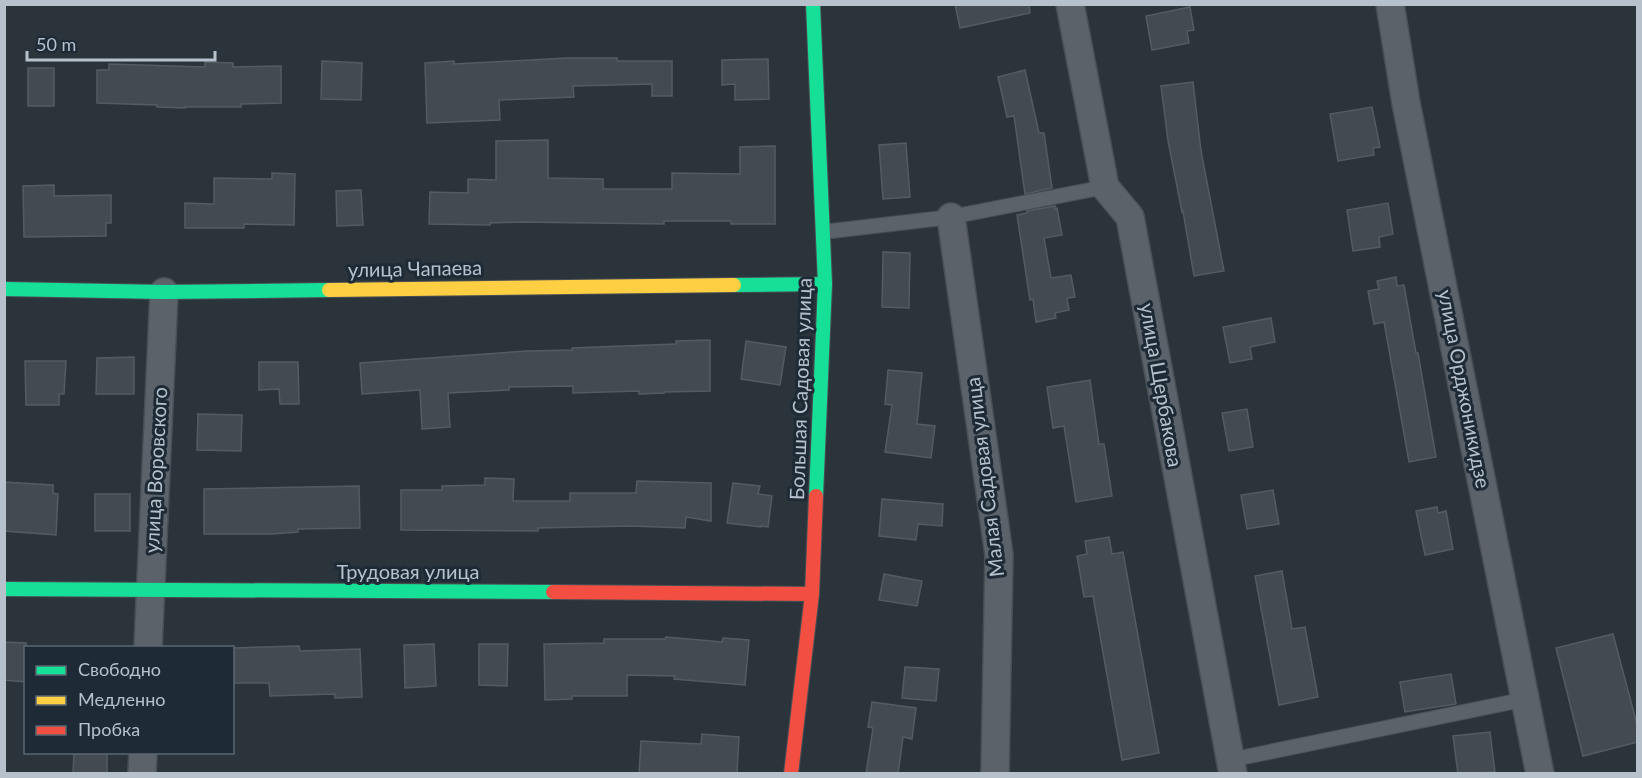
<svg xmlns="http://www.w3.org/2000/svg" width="1642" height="778" font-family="Lato,sans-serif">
<rect width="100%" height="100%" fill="#2b343b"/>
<g fill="#444b50" stroke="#535c62" stroke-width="1.5">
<path d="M 955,4 L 1029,4 L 1030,13 L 960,28 Z"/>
<path d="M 1190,7 L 1194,30 L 1187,31 L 1189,43 L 1152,50 L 1146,16 Z"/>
<path d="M 567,58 L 617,58 L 617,61 L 672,61 L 672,96 L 652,96 L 652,84 L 573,86 L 574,97 L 499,100 L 500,120 L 427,123 L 425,63 L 454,61 L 454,64 Z"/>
<path d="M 768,59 L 769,99 L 735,100 L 735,84 L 722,85 L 722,60 Z"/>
<path d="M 322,61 L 362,63 L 361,100 L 321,99 Z"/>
<path d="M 205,62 L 233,63 L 233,67 L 281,66 L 281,103 L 241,104 L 241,107 L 185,107 L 185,108 L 157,107 L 157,105 L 97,103 L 97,70 L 109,70 L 109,64 L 205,67 Z"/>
<rect x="28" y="68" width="26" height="38"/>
<path d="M 1025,70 L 1039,133 L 1044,133 L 1052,188 L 1025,194 L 1014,116 L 1007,117 L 998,77 Z"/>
<path d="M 1193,82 L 1201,151 L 1224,271 L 1194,276 L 1183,211 L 1182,212 L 1168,141 L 1161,86 Z"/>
<path d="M 1372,107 L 1380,147 L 1373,148 L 1374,155 L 1338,161 L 1330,114 Z"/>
<path d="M 548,140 L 548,178 L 603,179 L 603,189 L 672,189 L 672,173 L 740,174 L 740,147 L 775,146 L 775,224 L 731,224 L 731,221 L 664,221 L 664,224 L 521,222 L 490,223 L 490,225 L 429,224 L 430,192 L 468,193 L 468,179 L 496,180 L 496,141 Z"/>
<path d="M 906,143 L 910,197 L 883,199 L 879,145 Z"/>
<path d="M 272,173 L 295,174 L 294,225 L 244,224 L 244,228 L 185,228 L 185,203 L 214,204 L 214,178 L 272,179 Z"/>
<path d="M 54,185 L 54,196 L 111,195 L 111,223 L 106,223 L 106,236 L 24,237 L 23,186 Z"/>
<path d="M 361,190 L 363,225 L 337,226 L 336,191 Z"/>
<path d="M 1388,203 L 1393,234 L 1379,237 L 1380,247 L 1353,251 L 1347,210 Z"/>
<path d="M 1055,206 L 1055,209 L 1057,208 L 1062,235 L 1044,238 L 1051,278 L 1071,275 L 1075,297 L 1067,298 L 1069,310 L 1055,313 L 1056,318 L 1036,322 L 1033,299 L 1030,300 L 1017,215 L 1027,213 L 1027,211 Z"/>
<path d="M 883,252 L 910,253 L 909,308 L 882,307 Z"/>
<path d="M 1396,277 L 1397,286 L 1404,285 L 1416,353 L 1418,353 L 1436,457 L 1409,462 L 1384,322 L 1374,324 L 1368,291 L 1379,289 L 1377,281 Z"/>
<path d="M 1271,318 L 1275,342 L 1250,347 L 1252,359 L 1230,363 L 1223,327 Z"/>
<path d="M 710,340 L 710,391 L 664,392 L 664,393 L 639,394 L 639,391 L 573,393 L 573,386 L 509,387 L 509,390 L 448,393 L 450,427 L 422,429 L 420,390 L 362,394 L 360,363 L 526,351 L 572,350 L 572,348 L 676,344 L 676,341 Z"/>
<path d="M 746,341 L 786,347 L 780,385 L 741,379 Z"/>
<path d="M 134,357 L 134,394 L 96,394 L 97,358 Z"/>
<path d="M 25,361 L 66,361 L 64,394 L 59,394 L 59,405 L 26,405 Z"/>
<path d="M 259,362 L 298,362 L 299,404 L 280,404 L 279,389 L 259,390 Z"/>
<path d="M 888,370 L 922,373 L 917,424 L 935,426 L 931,458 L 885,452 L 892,405 L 885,404 Z"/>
<path d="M 1090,380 L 1099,444 L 1104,444 L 1112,496 L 1076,502 L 1064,426 L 1053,428 L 1047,387 Z"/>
<path d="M 1247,409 L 1253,447 L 1229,451 L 1222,413 Z"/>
<path d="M 198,414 L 242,415 L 241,451 L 197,450 Z"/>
<path d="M 485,478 L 514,479 L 513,501 L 570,501 L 570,493 L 636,493 L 637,481 L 711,483 L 711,521 L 686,517 L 685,528 L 631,526 L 538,528 L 538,531 L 401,530 L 401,490 L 442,490 L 442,486 L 485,485 Z"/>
<path d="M 4,482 L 53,485 L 53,493 L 58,494 L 56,535 L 4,531 Z"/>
<path d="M 733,483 L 760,486 L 758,494 L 772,496 L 768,527 L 761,526 L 761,527 L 727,523 Z"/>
<path d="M 359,486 L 360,528 L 298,529 L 298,532 L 272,534 L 204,534 L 204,489 Z"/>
<path d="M 1273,490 L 1279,524 L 1247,529 L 1241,495 Z"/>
<rect x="95" y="494" width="35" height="37"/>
<path d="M 882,499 L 943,504 L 942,526 L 918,524 L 916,540 L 879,536 Z"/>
<path d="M 1437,507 L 1438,513 L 1446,511 L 1453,549 L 1425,555 L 1416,511 Z"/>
<path d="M 1109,537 L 1112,554 L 1123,552 L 1159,753 L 1122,760 L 1093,596 L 1084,597 L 1077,556 L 1087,554 L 1085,541 Z"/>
<path d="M 1282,571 L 1292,629 L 1305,627 L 1318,697 L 1279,705 L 1255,576 Z"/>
<path d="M 884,574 L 922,581 L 917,606 L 879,600 Z"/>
<path d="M 1613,634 L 1638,728 L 1638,742 L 1583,756 L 1556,648 Z"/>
<path d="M 666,637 L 722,642 L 723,638 L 749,640 L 745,685 L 674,679 L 675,676 L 627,675 L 627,696 L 572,696 L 572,699 L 545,700 L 544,644 L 604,643 L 604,639 L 665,639 Z"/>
<path d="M 4,642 L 26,643 L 26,682 L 4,680 Z"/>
<path d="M 434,644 L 436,686 L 405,688 L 404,645 Z"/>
<path d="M 479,644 L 508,644 L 507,686 L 479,685 Z"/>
<path d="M 299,646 L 300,651 L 360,649 L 362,697 L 335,698 L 335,694 L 270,696 L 269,683 L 232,683 L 232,648 Z"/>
<path d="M 905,667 L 939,669 L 936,701 L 902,698 Z"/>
<path d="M 1451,674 L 1456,704 L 1405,712 L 1400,682 Z"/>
<path d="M 872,702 L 916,708 L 912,739 L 903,737 L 898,774 L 866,774 L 873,728 L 868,727 Z"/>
<path d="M 1490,732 L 1495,772 L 1458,774 L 1453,736 Z"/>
<path d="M 702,734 L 739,737 L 737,774 L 639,774 L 641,741 L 701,744 Z"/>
<path d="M 74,753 L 107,753 L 107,774 L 73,773 Z"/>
</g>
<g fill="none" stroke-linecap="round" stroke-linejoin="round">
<g stroke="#495055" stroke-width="16">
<g id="lane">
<path d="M 823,232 L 951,217 L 1105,187"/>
<path d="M 1230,760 L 1526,699"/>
</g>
</g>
<g stroke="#495055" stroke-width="30">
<g id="street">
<path d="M 1070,4 L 1105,187 L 1130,217 L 1233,774"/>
<path d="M 1390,4 L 1406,103 L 1540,774"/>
<path d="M 951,217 L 999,555 L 995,774"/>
<path d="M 148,648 L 164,292"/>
<path d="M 142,774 L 143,752"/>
</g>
</g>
<g stroke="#495055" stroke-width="16">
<g id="fast">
<path d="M 813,4 L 825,284 L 816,496"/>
<path d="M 734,285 L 825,284"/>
<path d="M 4,289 L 164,292 L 329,290"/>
<path d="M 4,589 L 553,592"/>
</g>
</g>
<g stroke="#495055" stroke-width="16">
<path id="slow" d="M 329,290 L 734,285"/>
</g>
<g stroke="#495055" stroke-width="16">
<g id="jam">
<path d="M 553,592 L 812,594"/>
<path d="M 791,774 L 812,594 L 816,496"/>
</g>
</g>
<use href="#lane" stroke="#5c6269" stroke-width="14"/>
<use href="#street" stroke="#5c6269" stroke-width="27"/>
<use href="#fast" stroke="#16e098" stroke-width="14"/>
<use href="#slow" stroke="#ffcf43" stroke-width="14"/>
<use href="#jam" stroke="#f24e42" stroke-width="14"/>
</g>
<g text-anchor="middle" stroke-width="6" stroke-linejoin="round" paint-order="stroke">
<g font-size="20" fill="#b6c1cb" stroke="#1e2b36">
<text transform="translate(415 269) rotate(-1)" y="7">улица Чапаева</text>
<text transform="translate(1161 385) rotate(80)" y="7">улица Щербакова</text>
<text transform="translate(801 389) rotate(-88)" y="7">Большая Садовая улица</text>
<text transform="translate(1464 389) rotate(79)" y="7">улица Орджоникидзе</text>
<text transform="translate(156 470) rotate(-87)" y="7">улица Воровского</text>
<text transform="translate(985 477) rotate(-97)" y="7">Малая Садовая улица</text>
<text x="408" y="579">Трудовая улица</text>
</g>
</g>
<rect width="1642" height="778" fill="none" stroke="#b6c1cb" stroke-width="12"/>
<rect x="24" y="646" width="210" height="108" fill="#1e2b36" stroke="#5b6772" stroke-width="1.5"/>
<rect x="36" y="666" width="30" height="9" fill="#16e098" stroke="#5b6772" stroke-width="1.5"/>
<text x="78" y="676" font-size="18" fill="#b6c1cb">Свободно</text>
<rect x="36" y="696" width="30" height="9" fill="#ffcf43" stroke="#5b6772" stroke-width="1.5"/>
<text x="78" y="706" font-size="18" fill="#b6c1cb">Медленно</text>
<rect x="36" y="726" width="30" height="9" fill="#f24e42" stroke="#5b6772" stroke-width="1.5"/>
<text x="78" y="736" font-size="18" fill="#b6c1cb">Пробка</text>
<path d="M27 51v9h188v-9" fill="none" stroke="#b6c1cb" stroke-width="3"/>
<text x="36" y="51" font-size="18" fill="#b6c1cb" stroke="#1e2b36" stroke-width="4.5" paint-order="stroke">50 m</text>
</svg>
